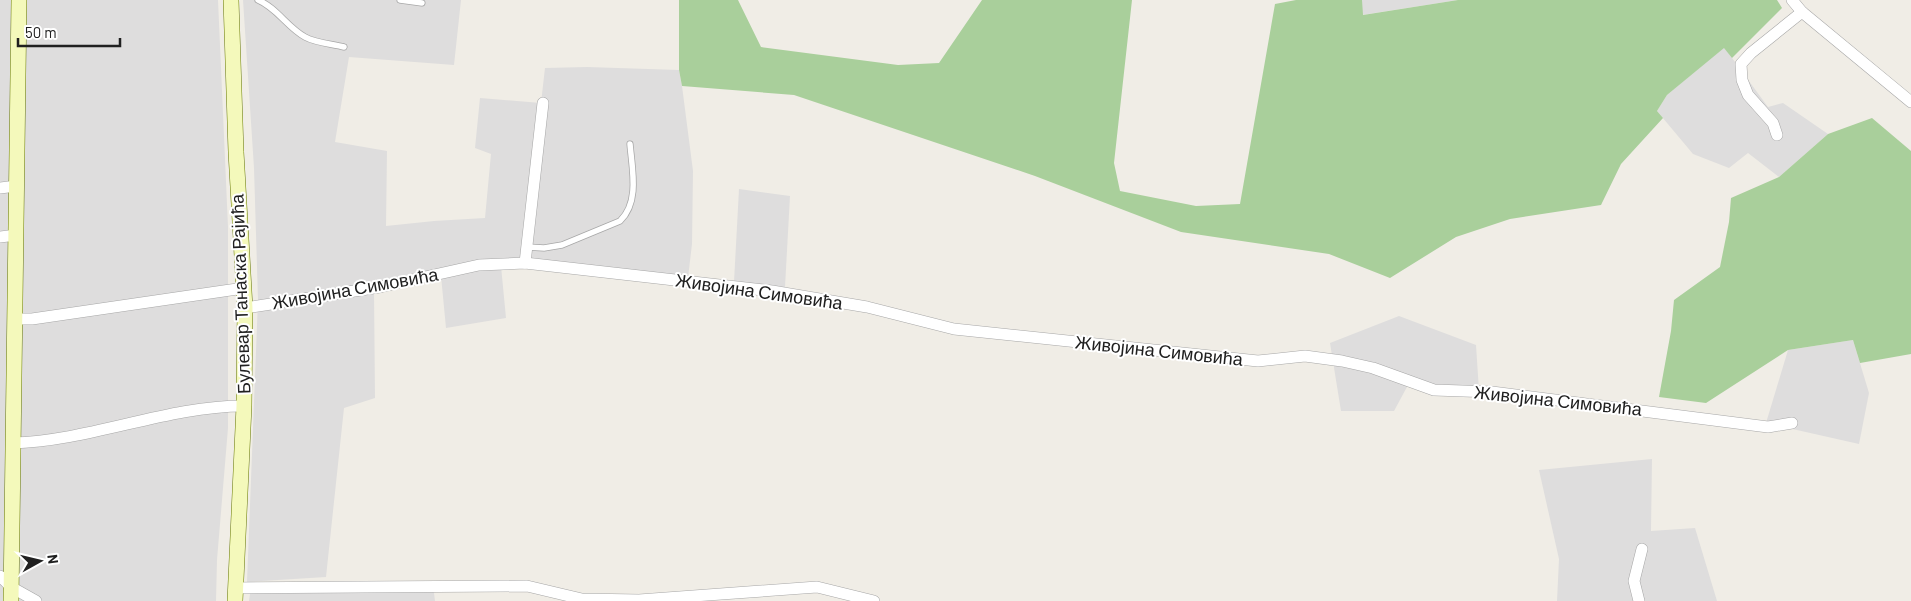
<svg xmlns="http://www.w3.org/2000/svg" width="1911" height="601" font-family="Barlow,sans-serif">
<rect width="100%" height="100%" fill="#f0ede6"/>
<g fill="#dedddd">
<path d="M 0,0 L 218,0 L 228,227 L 228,428 L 217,560 L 216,601 L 0,601 Z"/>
<path d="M 243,0 L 461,0 L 454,65 L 349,57 L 335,142 L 387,151 L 386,226 L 434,221 L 485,218 L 491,154 L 475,148 L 480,98 L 541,103 L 545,68 L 587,67 L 679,70 L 682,86 L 693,171 L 692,244 L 688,278 L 501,266 L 506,318 L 446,328 L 441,276 L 374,292 L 375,398 L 344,408 L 326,577 L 247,582 L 258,300 L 254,168 Z"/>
<path d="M 1362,0 L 1458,0 L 1362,15 Z"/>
<path d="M 1724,47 L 1768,107 L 1783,103 L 1828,134 L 1779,177 L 1748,153 L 1729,168 L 1693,154 L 1657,111 L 1667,95 Z"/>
<path d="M 739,189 L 790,196 L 785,287 L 734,282 Z"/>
<path d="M 1399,316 L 1476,345 L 1479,391 L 1408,385 L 1394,411 L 1341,411 L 1330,343 Z"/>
<path d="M 1853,340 L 1869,393 L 1859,444 L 1766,423 L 1788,350 Z"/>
<path d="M 1652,459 L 1651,531 L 1695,528 L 1717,601 L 1557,601 L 1559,559 L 1539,470 Z"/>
<path d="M 433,585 L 435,601 L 249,601 L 251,587 Z"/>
</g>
<g fill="#a9cf9b">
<path d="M 679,0 L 738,0 L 761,47 L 898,65 L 939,63 L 982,0 L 1132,0 L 1114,163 L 1120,191 L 1196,206 L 1240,204 L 1275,4 L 1296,0 L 1362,0 L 1363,15 L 1458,0 L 1777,0 L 1782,8 L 1732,58 L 1724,48 L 1667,95 L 1657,111 L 1663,118 L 1621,164 L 1601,205 L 1510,219 L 1456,237 L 1390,278 L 1329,254 L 1181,232 L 1035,176 L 794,95 L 682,86 L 679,70 Z"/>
<path d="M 1872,118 L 1911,151 L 1911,354 L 1860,363 L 1853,340 L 1788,350 L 1706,403 L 1659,397 L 1671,331 L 1674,300 L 1720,267 L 1729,222 L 1731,198 L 1779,177 L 1828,134 Z"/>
</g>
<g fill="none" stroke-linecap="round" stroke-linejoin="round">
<g stroke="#a7a7a7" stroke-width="7">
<g id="lane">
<path d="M 258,0 C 277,8 287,27 305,37 C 316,43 332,44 344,47"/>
<path d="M 400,0 L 422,3"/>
<path d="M 527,247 L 544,248 L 562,245 L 620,221 C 640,202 632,169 630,144"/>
</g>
</g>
<g stroke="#a7a7a7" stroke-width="12">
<g id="street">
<path d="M 1792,0 L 1802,12 L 1911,102"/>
<path d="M 1777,135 L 1773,123 L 1748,95 L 1742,80 L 1741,64 L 1751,53 L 1802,12"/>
<path d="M 0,188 L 16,186"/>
<path d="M 0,237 L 16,235"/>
<path d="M 525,263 L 543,103"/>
<path d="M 245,308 L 380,287 L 479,265 L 525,263 L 772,291 L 867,307 L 954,329 L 1258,361 L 1305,356 L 1342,361 L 1373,368 L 1434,390 L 1492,392 L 1768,427 L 1792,423"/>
<path d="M 16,319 L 32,319 L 244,288"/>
<path d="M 12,443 C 91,441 166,406 244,406"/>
<path d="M 0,576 L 11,587 L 36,601"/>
<path d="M 235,588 L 527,586 L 582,599 L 639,600 L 817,587 L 874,601"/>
<path d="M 1639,601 L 1634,581 L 1642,549"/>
</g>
</g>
<g stroke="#677805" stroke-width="16">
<g id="secondary">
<path d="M 231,0 L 236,152 L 245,308 L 244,406 L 235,601"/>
<path d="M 11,601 L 19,0"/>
</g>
</g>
<use href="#lane" stroke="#fff" stroke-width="5.5"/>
<use href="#street" stroke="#fff" stroke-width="11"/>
<use href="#secondary" stroke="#f4f9bb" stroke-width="15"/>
</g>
<g text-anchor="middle" stroke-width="4" stroke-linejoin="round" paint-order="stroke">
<g font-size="18" fill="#202020" stroke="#fff">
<text transform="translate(355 289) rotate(-10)" y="6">Живојина Симовића</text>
<text transform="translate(759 292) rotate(8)" y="6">Живојина Симовића</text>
<text transform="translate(241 294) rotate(-92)" y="6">Булевар Танаска Рајића</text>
<text transform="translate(1159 351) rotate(6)" y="6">Живојина Симовића</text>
<text transform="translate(1558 401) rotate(6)" y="6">Живојина Симовића</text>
</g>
</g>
<g transform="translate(40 561) rotate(82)" stroke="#ffffff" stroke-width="4" paint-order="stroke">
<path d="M0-4L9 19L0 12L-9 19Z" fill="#202020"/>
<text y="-8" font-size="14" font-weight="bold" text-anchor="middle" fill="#202020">N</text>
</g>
<path d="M18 38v8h102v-8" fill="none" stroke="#202020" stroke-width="2.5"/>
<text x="25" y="38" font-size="15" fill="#202020" stroke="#ffffff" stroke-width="4" paint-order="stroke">50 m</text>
</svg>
